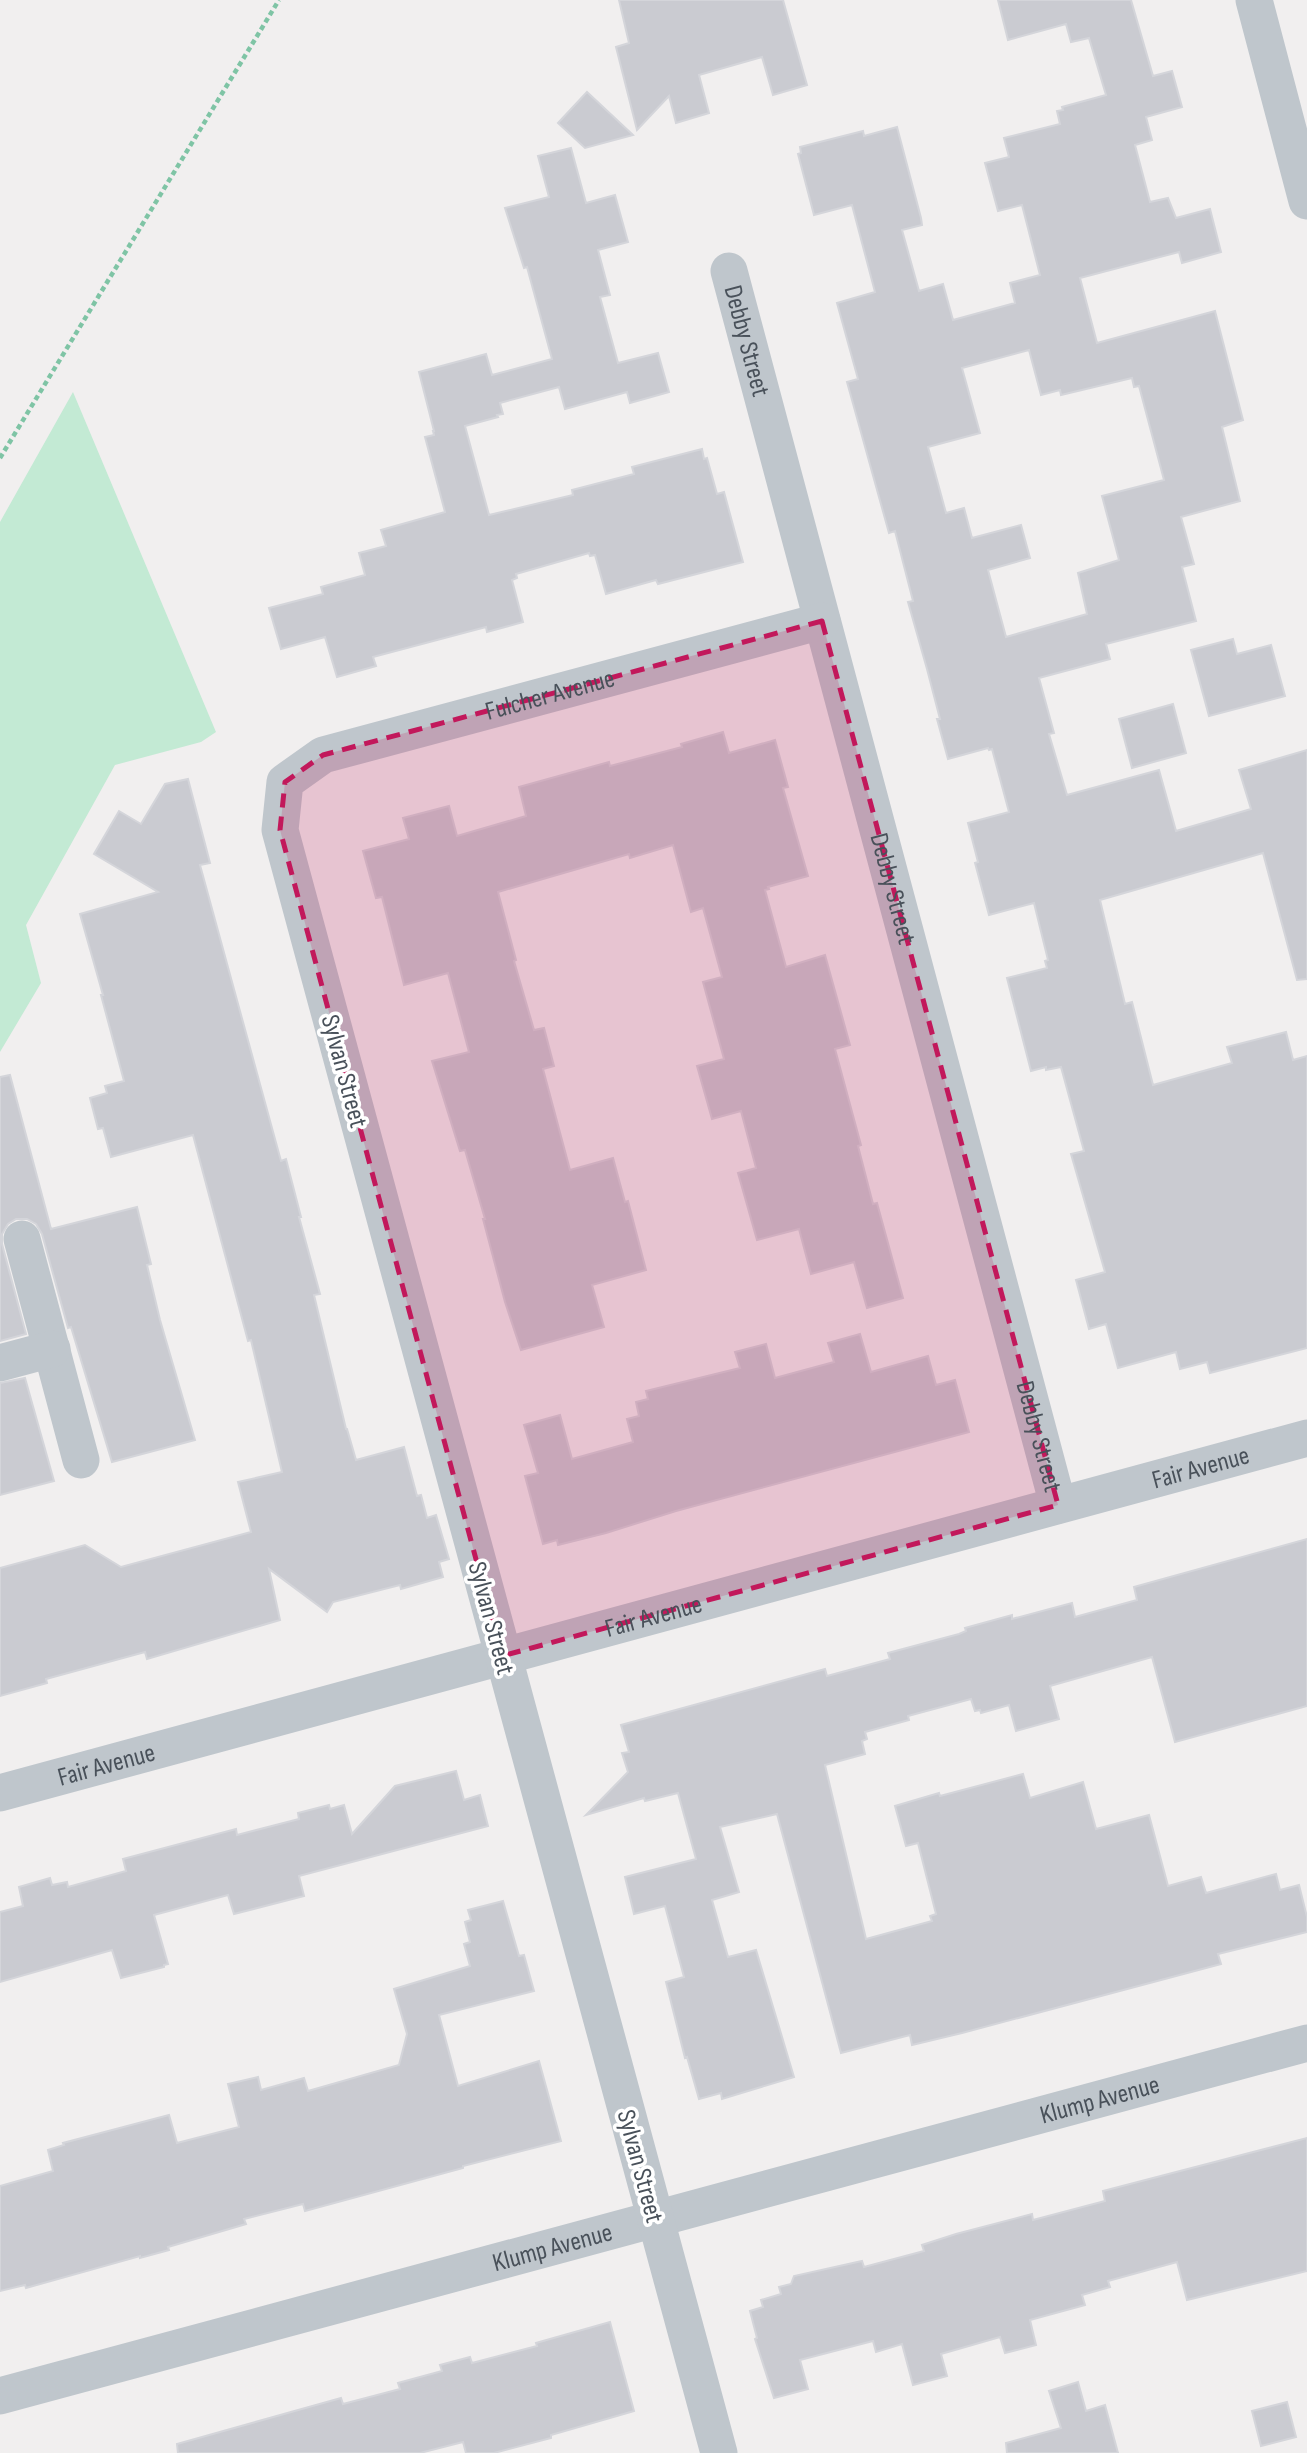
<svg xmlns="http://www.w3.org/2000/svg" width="1307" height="2453" font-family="'Sofia Sans Condensed',sans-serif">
<rect width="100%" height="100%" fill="#f1efef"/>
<path fill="#c3ead4" d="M 73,392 L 216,732 L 201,742 L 115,765 L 26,925 L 41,983 L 0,1052 L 0,522 Z"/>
<g fill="#cacbd1" stroke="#d4d5da" stroke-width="2" fill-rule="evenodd">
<path d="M 619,0 L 783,0 L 807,85 L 773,95 L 762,57 L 699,75 L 709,113 L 676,123 L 669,96 L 637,130 L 616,47 L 629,43 Z"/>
<path d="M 998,0 L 1131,0 L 1153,76 L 1172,71 L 1182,107 L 1146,117 L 1152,140 L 1135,145 L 1150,202 L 1168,198 L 1176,218 L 1210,209 L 1221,252 L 1182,263 L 1179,252 L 1080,278 L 1097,343 L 1215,311 L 1243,420 L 1222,427 L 1240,501 L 1181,517 L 1194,564 L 1182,567 L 1196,621 L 1106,644 L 1110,659 L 1039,678 L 1054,733 L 1049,734 L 1067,795 L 1159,770 L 1176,831 L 1251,809 L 1239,770 L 1307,750 L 1307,979 L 1297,980 L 1263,853 L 1100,900 L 1125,1004 L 1132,1002 L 1153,1085 L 1232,1063 L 1227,1047 L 1286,1032 L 1293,1060 L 1307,1056 L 1307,1348 L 1210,1373 L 1207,1362 L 1180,1369 L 1176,1352 L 1118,1368 L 1106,1324 L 1089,1329 L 1076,1280 L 1105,1272 L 1071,1154 L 1084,1151 L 1061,1067 L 1046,1070 L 1046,1067 L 1031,1071 L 1007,978 L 1047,968 L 1045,961 L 1048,960 L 1034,903 L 989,915 L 975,863 L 978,862 L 968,823 L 1009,812 L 992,749 L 989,750 L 988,748 L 948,759 L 937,719 L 940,719 L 927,669 L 908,602 L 913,601 L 895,531 L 889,533 L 847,382 L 858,379 L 837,303 L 875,292 L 852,205 L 814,215 L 798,154 L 801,153 L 800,147 L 863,131 L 864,136 L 897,127 L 921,218 L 922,225 L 902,230 L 919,291 L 943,284 L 953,320 L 1015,303 L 1010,283 L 1040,275 L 1022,205 L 998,211 L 985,163 L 1009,157 L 1004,138 L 1060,124 L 1057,111 L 1063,110 L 1062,107 L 1106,95 L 1089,38 L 1071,42 L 1066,24 L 1008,40 ZM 1029,350 L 1041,395 L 1060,390 L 1061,395 L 1132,378 L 1134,387 L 1139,386 L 1164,480 L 1102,496 L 1119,560 L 1078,573 L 1087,614 L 1006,637 L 988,570 L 1030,558 L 1021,525 L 972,538 L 964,508 L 946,513 L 928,447 L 980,433 L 962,368 Z"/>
<path d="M 587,92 L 633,135 L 585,148 L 558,123 Z"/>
<path d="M 571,148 L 586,203 L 615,195 L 628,242 L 598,250 L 610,295 L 600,297 L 618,363 L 658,353 L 669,392 L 630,403 L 627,392 L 565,409 L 559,387 L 500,403 L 503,414 L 497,415 L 498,417 L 465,426 L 489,515 L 573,495 L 572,490 L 634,474 L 632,467 L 702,449 L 704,459 L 707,458 L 717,494 L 724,492 L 743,562 L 658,584 L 656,580 L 606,594 L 595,555 L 590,556 L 589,553 L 516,574 L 517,578 L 512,580 L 523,622 L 487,632 L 486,627 L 373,657 L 376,666 L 337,677 L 325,637 L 281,649 L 269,608 L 323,594 L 321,587 L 365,575 L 359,553 L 386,546 L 381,530 L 445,512 L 425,437 L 434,435 L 433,431 L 434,431 L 419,372 L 486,354 L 492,375 L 552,359 L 527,267 L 524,268 L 505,208 L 549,197 L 538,156 Z"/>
<path d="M 1233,639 L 1237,654 L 1271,645 L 1285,696 L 1209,716 L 1191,650 Z"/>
<path d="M 1173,704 L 1186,753 L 1132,768 L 1119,719 Z"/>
<path d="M 723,732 L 729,753 L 775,740 L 788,787 L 783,788 L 808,876 L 768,887 L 769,889 L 765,890 L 786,967 L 825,955 L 850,1045 L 835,1049 L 861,1145 L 858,1146 L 873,1204 L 877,1203 L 903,1298 L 867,1308 L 854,1262 L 811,1274 L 799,1229 L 757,1240 L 738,1173 L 756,1168 L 741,1111 L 712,1119 L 697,1066 L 724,1059 L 703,982 L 722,977 L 703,908 L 691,912 L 673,845 L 630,858 L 629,854 L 498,892 L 516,960 L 514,961 L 534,1030 L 544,1028 L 554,1066 L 543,1069 L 570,1170 L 613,1158 L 625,1202 L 628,1201 L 646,1270 L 592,1285 L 604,1327 L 521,1350 L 505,1302 L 483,1219 L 485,1219 L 465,1150 L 460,1151 L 432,1061 L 469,1052 L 448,973 L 404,985 L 382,897 L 376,898 L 363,851 L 409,839 L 403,818 L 449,806 L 457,836 L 526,816 L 519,787 L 609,762 L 610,766 L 682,747 L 681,744 Z"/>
<path d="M 188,779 L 210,863 L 200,865 L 281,1161 L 286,1159 L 301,1217 L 299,1217 L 320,1294 L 314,1295 L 346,1429 L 347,1429 L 356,1460 L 404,1447 L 417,1496 L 421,1495 L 427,1518 L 436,1515 L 449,1559 L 439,1562 L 443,1577 L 401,1589 L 400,1585 L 333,1602 L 327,1612 L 269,1569 L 280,1620 L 147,1659 L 145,1652 L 46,1679 L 47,1683 L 0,1696 L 0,1568 L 85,1545 L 121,1567 L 251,1532 L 238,1482 L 282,1472 L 251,1340 L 248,1341 L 193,1135 L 111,1157 L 103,1128 L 98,1129 L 90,1098 L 107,1093 L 105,1086 L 124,1081 L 101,995 L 103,995 L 80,914 L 158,892 L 94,854 L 119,811 L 141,824 L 165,784 Z"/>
<path d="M 10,1075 L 51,1229 L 137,1207 L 151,1264 L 147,1265 L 160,1320 L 195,1440 L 112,1462 L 71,1327 L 68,1328 L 42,1234 L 36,1224 L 27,1219 L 16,1219 L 8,1224 L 2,1234 L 2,1244 L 26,1334 L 0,1341 L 0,1077 Z"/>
<path d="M 860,1334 L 871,1372 L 928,1356 L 936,1385 L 955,1380 L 969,1432 L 676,1511 L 606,1533 L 558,1545 L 557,1540 L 543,1544 L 525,1476 L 538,1473 L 524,1425 L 560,1415 L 572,1459 L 633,1442 L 627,1419 L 639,1416 L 636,1402 L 648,1399 L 646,1391 L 740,1368 L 735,1352 L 766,1344 L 775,1378 L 834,1362 L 828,1343 Z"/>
<path d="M 25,1378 L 54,1481 L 0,1495 L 0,1383 Z"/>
<path d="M 1307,1539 L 1307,1706 L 1175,1742 L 1152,1657 L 1050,1686 L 1059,1719 L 1016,1731 L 1009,1705 L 981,1713 L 980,1710 L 975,1711 L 971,1699 L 908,1716 L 909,1720 L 865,1732 L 867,1739 L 862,1741 L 865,1754 L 825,1765 L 866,1939 L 932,1921 L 930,1916 L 936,1914 L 918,1843 L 906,1846 L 895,1806 L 939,1793 L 940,1796 L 1023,1774 L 1030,1798 L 1083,1782 L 1096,1829 L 1149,1815 L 1168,1886 L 1201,1877 L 1206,1893 L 1276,1874 L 1280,1890 L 1299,1885 L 1307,1917 L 1307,1932 L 1218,1954 L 1221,1964 L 962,2033 L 912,2045 L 910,2035 L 841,2053 L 777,1814 L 720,1827 L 739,1892 L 712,1900 L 728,1957 L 756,1950 L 794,2077 L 722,2099 L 721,2093 L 699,2099 L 687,2057 L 685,2058 L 666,1982 L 684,1977 L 665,1906 L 634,1914 L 625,1877 L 696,1859 L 678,1793 L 645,1801 L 644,1798 L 586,1815 L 628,1772 L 622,1753 L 629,1752 L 621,1725 L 825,1669 L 827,1676 L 890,1659 L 888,1653 L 959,1634 L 966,1631 L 965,1628 L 1012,1615 L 1012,1619 L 1072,1603 L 1075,1617 L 1137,1600 L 1134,1587 Z"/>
<path d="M 456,1771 L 464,1800 L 480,1795 L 488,1826 L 299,1876 L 304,1896 L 234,1914 L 228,1895 L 154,1915 L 168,1964 L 164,1965 L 164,1967 L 121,1978 L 112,1950 L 0,1982 L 0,1912 L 23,1906 L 19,1887 L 50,1878 L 52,1885 L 67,1882 L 68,1887 L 126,1871 L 123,1859 L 236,1829 L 237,1835 L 299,1819 L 298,1813 L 329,1805 L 330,1809 L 344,1805 L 352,1834 L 395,1786 Z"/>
<path d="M 503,1901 L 519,1956 L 524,1955 L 534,1991 L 439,2015 L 458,2086 L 539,2061 L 561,2141 L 463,2166 L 463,2168 L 305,2211 L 303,2204 L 244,2219 L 246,2224 L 168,2247 L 169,2250 L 140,2258 L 140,2256 L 26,2288 L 25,2285 L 0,2291 L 0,2186 L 53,2171 L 48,2150 L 64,2145 L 63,2143 L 169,2115 L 177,2143 L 239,2127 L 228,2084 L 258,2077 L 261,2090 L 304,2078 L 308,2091 L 399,2065 L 407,2034 L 394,1989 L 470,1966 L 464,1944 L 470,1942 L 465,1922 L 471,1920 L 468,1910 Z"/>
<path d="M 1307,2138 L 1307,2271 L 1187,2300 L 1177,2262 L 1108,2281 L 1110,2287 L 1082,2295 L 1085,2305 L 1030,2320 L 1036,2345 L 1005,2353 L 1000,2337 L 941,2354 L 947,2376 L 913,2385 L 902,2344 L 876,2352 L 873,2341 L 800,2360 L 808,2389 L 774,2398 L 755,2339 L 757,2338 L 750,2311 L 763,2307 L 761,2300 L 781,2294 L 779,2287 L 791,2284 L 794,2276 L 862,2261 L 864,2267 L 924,2251 L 922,2245 L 956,2234 L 1032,2214 L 1033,2220 L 1105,2201 L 1103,2191 Z"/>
<path d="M 610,2322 L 634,2411 L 551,2435 L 551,2438 L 494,2453 L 466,2453 L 463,2442 L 420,2453 L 178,2453 L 177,2444 L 341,2398 L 343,2404 L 400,2389 L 398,2383 L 442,2371 L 440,2365 L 470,2357 L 472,2363 L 537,2346 L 536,2343 Z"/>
<path d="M 1078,2382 L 1086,2411 L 1105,2405 L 1118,2453 L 1007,2453 L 1006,2443 L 1061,2428 L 1049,2391 Z"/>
<path d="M 1287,2402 L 1296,2437 L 1261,2446 L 1252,2411 Z"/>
</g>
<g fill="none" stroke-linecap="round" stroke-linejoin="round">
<path stroke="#7fc4a5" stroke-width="4.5" stroke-dasharray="5 3.5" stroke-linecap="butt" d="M 0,458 L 279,0"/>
<g stroke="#bfc6cc" stroke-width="37">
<path d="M 1254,0 L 1307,201"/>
<path id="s1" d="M 729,271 L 1058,1505"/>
<path d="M 22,1239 L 81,1460"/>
<path d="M 0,1363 L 52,1349"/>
<path id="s2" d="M 0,1793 L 1307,1438"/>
<path id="s3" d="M 0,2396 L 1307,2043"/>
<path id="s4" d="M 719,2453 L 280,830 L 285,782 L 323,755 L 822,621"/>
</g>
</g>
<path fill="#c2185b" fill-opacity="0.2" stroke="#c2185b" stroke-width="5" stroke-dasharray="14 9" stroke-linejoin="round" d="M 822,621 L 1058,1505 L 502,1656 L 280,830 L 285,782 L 323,755 Z"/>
<g text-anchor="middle" stroke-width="7" stroke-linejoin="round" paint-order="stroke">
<g font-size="26" fill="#49515a" stroke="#fff">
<text dy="9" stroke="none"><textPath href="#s1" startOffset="72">Debby Street</textPath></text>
<text dy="9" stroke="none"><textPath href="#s4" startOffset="2011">Fulcher Avenue</textPath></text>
<text dy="9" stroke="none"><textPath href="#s1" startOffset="639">Debby Street</textPath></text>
<text transform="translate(345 1071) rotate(75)" y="9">Sylvan Street</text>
<text dy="9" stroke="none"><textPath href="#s1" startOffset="1206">Debby Street</textPath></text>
<text dy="9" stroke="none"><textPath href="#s2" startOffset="1244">Fair Avenue</textPath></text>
<text dy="9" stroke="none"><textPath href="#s2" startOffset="677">Fair Avenue</textPath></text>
<text transform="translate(492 1618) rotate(75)" y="9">Sylvan Street</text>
<text dy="9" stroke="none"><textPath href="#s2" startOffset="110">Fair Avenue</textPath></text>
<text dy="9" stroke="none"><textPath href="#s3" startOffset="1139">Klump Avenue</textPath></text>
<text transform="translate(641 2166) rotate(75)" y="9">Sylvan Street</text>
<text dy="9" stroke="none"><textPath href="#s3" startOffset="572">Klump Avenue</textPath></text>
</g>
</g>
</svg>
